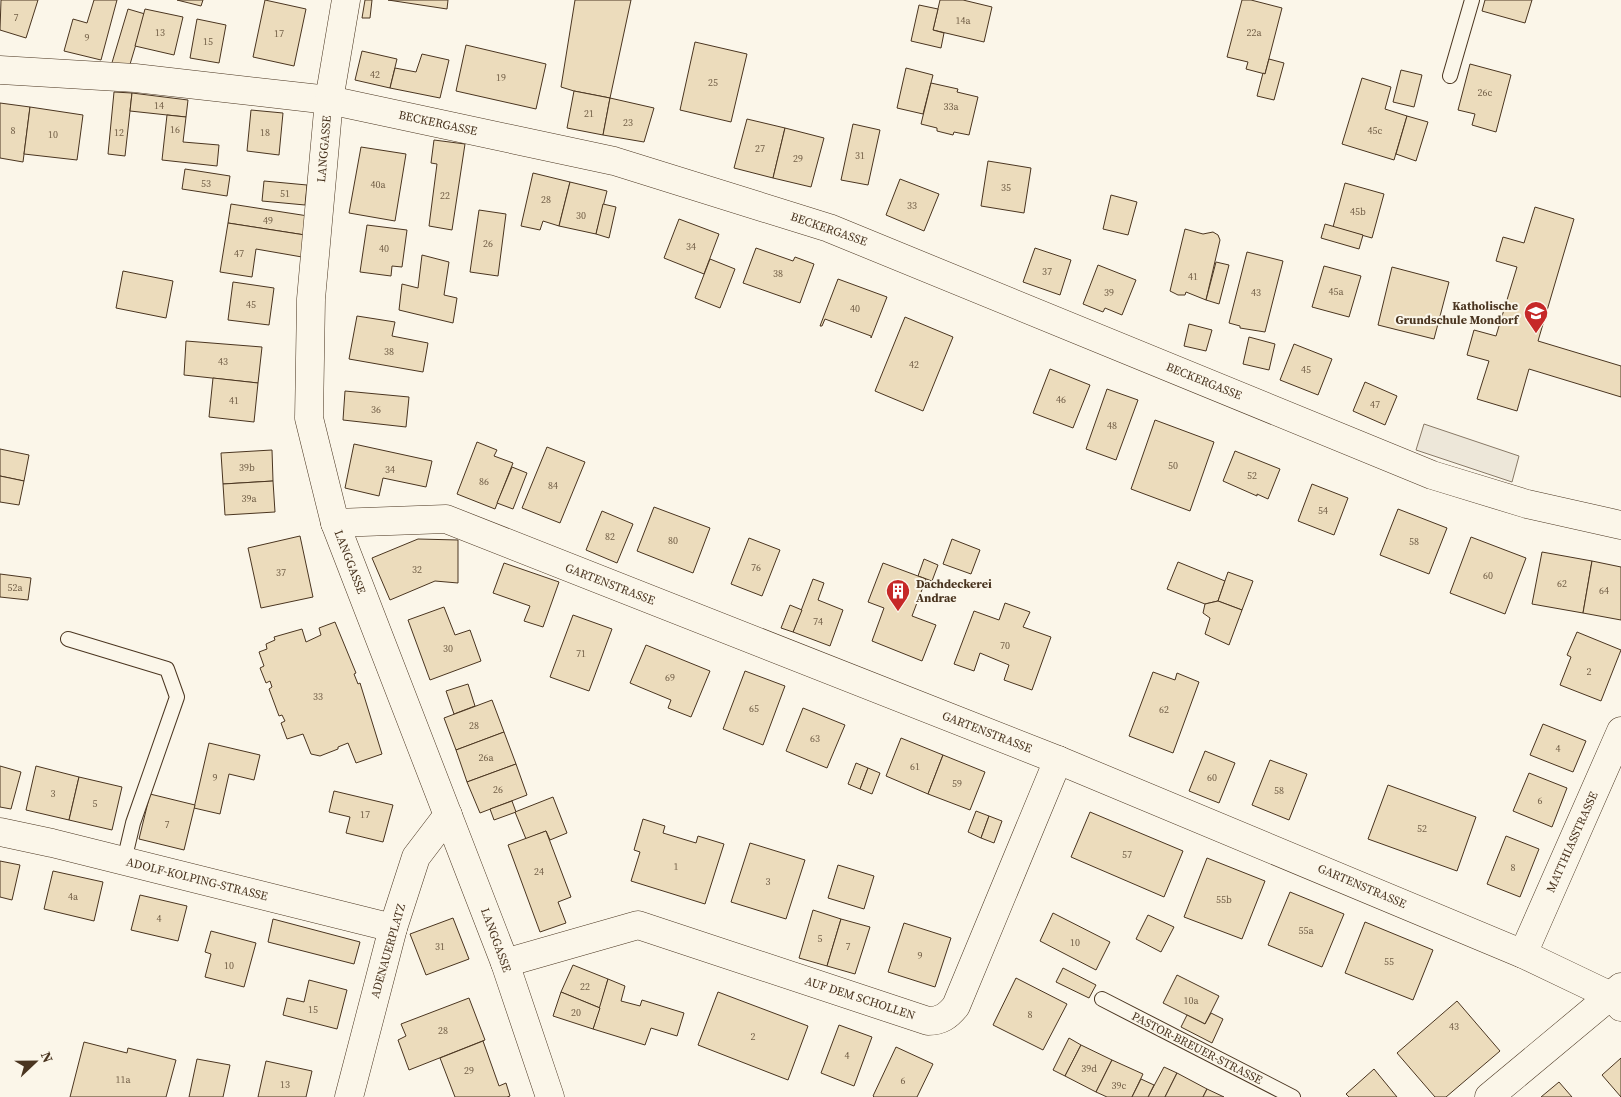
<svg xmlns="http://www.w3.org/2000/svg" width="1621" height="1097" font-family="'Source Serif 4',serif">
<rect width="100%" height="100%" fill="#fbf6e9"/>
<path fill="#ede7d9" stroke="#887966" d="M 1424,424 L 1519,456 L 1512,482 L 1416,450 Z"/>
<g fill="#ecdcbc" stroke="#4a3520">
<path d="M 1,0 L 38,0 L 26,38 L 0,30 Z"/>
<path d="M 94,0 L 117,0 L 101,60 L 64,51 L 73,19 L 87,23 Z"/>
<path d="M 177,0 L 203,0 L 201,6 Z"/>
<path d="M 265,0 L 306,9 L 294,66 L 253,57 Z"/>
<path d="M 365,0 L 372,0 L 370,18 L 362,18 Z"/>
<path d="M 388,0 L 448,0 L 447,9 Z"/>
<path d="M 575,0 L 631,0 L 610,98 L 574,91 L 561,87 Z"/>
<path d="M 940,0 L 963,0 L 992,7 L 984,42 L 933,30 Z"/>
<path d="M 1242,0 L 1251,0 L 1282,8 L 1265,74 L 1246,69 L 1248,62 L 1227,57 Z"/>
<path d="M 1485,0 L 1532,0 L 1525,23 L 1482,11 Z"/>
<path d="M 919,5 L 938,9 L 933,30 L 944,33 L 941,48 L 911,41 Z"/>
<path d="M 128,9 L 145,14 L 128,71 L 111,66 Z"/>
<path d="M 145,9 L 183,17 L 174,55 L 135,46 Z"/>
<path d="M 197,19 L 226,25 L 219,63 L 190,58 Z"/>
<path d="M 695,42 L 747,54 L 731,122 L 680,110 Z"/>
<path d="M 466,45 L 546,64 L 536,109 L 456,91 Z"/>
<path d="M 362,51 L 397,59 L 390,88 L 355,80 Z"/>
<path d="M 422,54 L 449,60 L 440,98 L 390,88 L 395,68 L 416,72 Z"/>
<path d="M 1269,59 L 1284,63 L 1274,100 L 1257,96 L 1263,73 L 1265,74 Z"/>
<path d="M 1470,64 L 1511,75 L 1496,132 L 1472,125 L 1475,114 L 1458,110 Z"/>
<path d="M 906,68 L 933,75 L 923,114 L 897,108 Z"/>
<path d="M 1401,70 L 1422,75 L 1414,107 L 1393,102 Z"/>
<path d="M 1362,78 L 1391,87 L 1385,109 L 1407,116 L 1394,160 L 1342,144 Z"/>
<path d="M 931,83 L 958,89 L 957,92 L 978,97 L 969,135 L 954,132 L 953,135 L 937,131 L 937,128 L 921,124 Z"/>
<path d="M 574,91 L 610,98 L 603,135 L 567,128 Z"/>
<path d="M 114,92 L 132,93 L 125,156 L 108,154 Z"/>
<path d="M 132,93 L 188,100 L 186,117 L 130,111 Z"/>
<path d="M 610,98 L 654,108 L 644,142 L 603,135 Z"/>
<path d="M 0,103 L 30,107 L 23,162 L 0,158 Z"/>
<path d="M 30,107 L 83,115 L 77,160 L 24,154 Z"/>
<path d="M 251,110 L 283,113 L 279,155 L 247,151 Z"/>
<path d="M 167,115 L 186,117 L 183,142 L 219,145 L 217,166 L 162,160 Z"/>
<path d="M 1407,116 L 1428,122 L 1416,161 L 1396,154 Z"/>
<path d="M 747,119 L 785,128 L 773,178 L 734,168 Z"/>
<path d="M 853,124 L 880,130 L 868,185 L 841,180 Z"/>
<path d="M 785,128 L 824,138 L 811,187 L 773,178 Z"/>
<path d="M 434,140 L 465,144 L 452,230 L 429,226 L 437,164 L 431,163 Z"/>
<path d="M 361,147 L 406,154 L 395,221 L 349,213 Z"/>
<path d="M 988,161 L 1031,168 L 1024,213 L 981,206 Z"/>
<path d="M 185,169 L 230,176 L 227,196 L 182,189 Z"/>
<path d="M 533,173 L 570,182 L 559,226 L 543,221 L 540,230 L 521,226 Z"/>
<path d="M 900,179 L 939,194 L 924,231 L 886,215 Z"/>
<path d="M 264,181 L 307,185 L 305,205 L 262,201 Z"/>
<path d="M 570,182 L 607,191 L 596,234 L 559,226 Z"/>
<path d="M 1345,183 L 1384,194 L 1372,238 L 1333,227 Z"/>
<path d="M 1111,195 L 1137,202 L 1128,235 L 1103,229 Z"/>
<path d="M 231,204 L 308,216 L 305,235 L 228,223 Z"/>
<path d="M 603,204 L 616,207 L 609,238 L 596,234 Z"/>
<path d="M 1535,207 L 1574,219 L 1538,341 L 1621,366 L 1621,397 L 1529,369 L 1517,411 L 1477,399 L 1489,361 L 1467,355 L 1474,330 L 1496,336 L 1517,267 L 1496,261 L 1503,237 L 1524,243 Z"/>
<path d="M 479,210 L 506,214 L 498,276 L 470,272 Z"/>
<path d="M 679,219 L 719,234 L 704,274 L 664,258 Z"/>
<path d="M 228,223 L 305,235 L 302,257 L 256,249 L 252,277 L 220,272 Z"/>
<path d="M 1325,224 L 1363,235 L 1359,249 L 1321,238 Z"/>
<path d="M 367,225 L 407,230 L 402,267 L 392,266 L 391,276 L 360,272 Z"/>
<path d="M 1185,229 L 1203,234 L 1213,232 L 1218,235 L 1220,240 L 1206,300 L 1186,292 L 1185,295 L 1178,295 L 1170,291 Z"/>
<path d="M 756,248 L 793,261 L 795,257 L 814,264 L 800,303 L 743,283 Z"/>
<path d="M 1035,248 L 1071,260 L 1060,295 L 1023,282 Z"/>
<path d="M 1247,252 L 1283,261 L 1265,332 L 1240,328 L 1240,326 L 1229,323 Z"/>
<path d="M 422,255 L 449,262 L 444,295 L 457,298 L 453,323 L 399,310 L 402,284 L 418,288 Z"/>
<path d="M 710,259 L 735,269 L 720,308 L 695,298 Z"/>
<path d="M 1216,262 L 1229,265 L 1219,304 L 1206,300 Z"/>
<path d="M 1098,265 L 1136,280 L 1122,315 L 1105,308 L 1103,312 L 1083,304 Z"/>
<path d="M 1324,266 L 1361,276 L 1349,317 L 1312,307 Z"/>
<path d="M 1392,267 L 1449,282 L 1434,339 L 1378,325 Z"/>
<path d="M 123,271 L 173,281 L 166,318 L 116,308 Z"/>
<path d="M 838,279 L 887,297 L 871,338 L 871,336 L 825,319 L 822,326 L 820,326 Z"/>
<path d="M 233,282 L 274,288 L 269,325 L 228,320 Z"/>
<path d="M 357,316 L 395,322 L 392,336 L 428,343 L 423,372 L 349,359 Z"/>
<path d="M 905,317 L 953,337 L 923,411 L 875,391 Z"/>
<path d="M 1189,324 L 1212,330 L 1206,351 L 1184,346 Z"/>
<path d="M 1249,337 L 1275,344 L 1269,370 L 1243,364 Z"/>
<path d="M 186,341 L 262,347 L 258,383 L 184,375 Z"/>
<path d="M 1294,344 L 1332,359 L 1318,395 L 1280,380 Z"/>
<path d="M 1050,369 L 1090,385 L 1073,428 L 1033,413 Z"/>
<path d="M 213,378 L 258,383 L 254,422 L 209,417 Z"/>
<path d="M 1365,382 L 1397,396 L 1385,425 L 1353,411 Z"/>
<path d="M 1107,389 L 1138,400 L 1116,460 L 1086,449 Z"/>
<path d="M 345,391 L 409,397 L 406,427 L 343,420 Z"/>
<path d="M 1155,420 L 1214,442 L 1190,511 L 1131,489 Z"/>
<path d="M 477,442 L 497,450 L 494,456 L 513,463 L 495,509 L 457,494 Z"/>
<path d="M 354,444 L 432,461 L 426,487 L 383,478 L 379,496 L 345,488 Z"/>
<path d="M 547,447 L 585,462 L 560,523 L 522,508 Z"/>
<path d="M 0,449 L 29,455 L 24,481 L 0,476 Z"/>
<path d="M 272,450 L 273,481 L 223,484 L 221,453 Z"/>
<path d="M 1235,451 L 1280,469 L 1268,499 L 1257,494 L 1257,496 L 1223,481 Z"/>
<path d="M 512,467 L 527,473 L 513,509 L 497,503 Z"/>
<path d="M 0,476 L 24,481 L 19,505 L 0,502 Z"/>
<path d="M 273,481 L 275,512 L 225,515 L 223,484 Z"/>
<path d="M 1312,484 L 1348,498 L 1334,535 L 1298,521 Z"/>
<path d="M 654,507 L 710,528 L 693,573 L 637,551 Z"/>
<path d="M 1398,509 L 1447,528 L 1429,574 L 1380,555 Z"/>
<path d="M 602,511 L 633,524 L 617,563 L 586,550 Z"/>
<path d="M 300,536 L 313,597 L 261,608 L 248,548 Z"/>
<path d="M 1471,537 L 1526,558 L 1505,614 L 1450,593 Z"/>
<path d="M 749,538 L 780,550 L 762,596 L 731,584 Z"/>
<path d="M 418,539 L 458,540 L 458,583 L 435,581 L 390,600 L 372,558 Z"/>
<path d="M 952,539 L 980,550 L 971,574 L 943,564 Z"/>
<path d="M 1542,552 L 1592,561 L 1583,613 L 1532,604 Z"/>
<path d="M 924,559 L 938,565 L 932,581 L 918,576 Z"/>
<path d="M 1592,561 L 1621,567 L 1621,620 L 1583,613 Z"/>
<path d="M 1178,562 L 1225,581 L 1218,601 L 1205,604 L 1167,589 Z"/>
<path d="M 504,563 L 559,582 L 543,627 L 524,621 L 530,606 L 493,593 Z"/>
<path d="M 883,563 L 926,579 L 912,616 L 936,625 L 922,661 L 872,641 L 884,608 L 868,602 Z"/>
<path d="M 1228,572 L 1253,581 L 1242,610 L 1218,601 Z"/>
<path d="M 0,574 L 31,578 L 28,600 L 0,597 Z"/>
<path d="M 813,579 L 824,583 L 818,600 L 843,610 L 830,646 L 793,632 Z"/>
<path d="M 1218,601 L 1242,610 L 1229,645 L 1205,634 L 1210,618 L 1203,613 L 1205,604 Z"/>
<path d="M 1005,603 L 1030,612 L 1023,627 L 1051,637 L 1032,690 L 1004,680 L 1009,665 L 980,653 L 974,671 L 954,664 L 974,611 L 999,620 Z"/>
<path d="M 790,605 L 802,610 L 793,632 L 781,628 Z"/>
<path d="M 444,607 L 455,635 L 470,630 L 481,661 L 430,680 L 408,620 Z"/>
<path d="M 573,615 L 612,629 L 589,691 L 550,677 Z"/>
<path d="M 335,622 L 356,673 L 354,674 L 358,684 L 360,683 L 382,754 L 356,763 L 348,743 L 338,747 L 338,749 L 320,756 L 311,754 L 303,734 L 287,739 L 281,723 L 285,721 L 282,715 L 279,716 L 269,689 L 272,687 L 270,681 L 266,683 L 260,668 L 264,666 L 259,652 L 267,649 L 266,644 L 275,640 L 274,637 L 302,629 L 306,642 L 321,635 L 319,628 Z"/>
<path d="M 1577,632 L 1621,650 L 1601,701 L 1560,685 L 1571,657 L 1567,655 Z"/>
<path d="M 646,645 L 710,671 L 691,717 L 668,708 L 671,700 L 630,683 Z"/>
<path d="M 745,671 L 785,686 L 763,745 L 723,729 Z"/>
<path d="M 1153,672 L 1175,680 L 1177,673 L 1199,682 L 1173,753 L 1129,736 Z"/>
<path d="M 468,684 L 475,706 L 454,714 L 446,691 Z"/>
<path d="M 492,700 L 504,732 L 456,750 L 444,718 Z"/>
<path d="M 803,708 L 845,725 L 827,768 L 786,751 Z"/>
<path d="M 1543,724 L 1586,741 L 1573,772 L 1530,755 Z"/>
<path d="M 504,732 L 516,764 L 467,782 L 456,750 Z"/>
<path d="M 901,738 L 943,755 L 928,794 L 886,776 Z"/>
<path d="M 209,743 L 260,755 L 254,780 L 229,774 L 220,814 L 194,808 Z"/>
<path d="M 1205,751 L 1235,763 L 1219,803 L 1189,791 Z"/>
<path d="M 943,755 L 985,772 L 970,810 L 928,794 Z"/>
<path d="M 1270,760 L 1307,774 L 1289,820 L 1252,805 Z"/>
<path d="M 856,763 L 868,768 L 860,789 L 848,784 Z"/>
<path d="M 516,764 L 527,795 L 480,813 L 467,782 Z"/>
<path d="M 0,766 L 21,772 L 11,809 L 0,807 Z"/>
<path d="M 36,766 L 79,777 L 69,820 L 26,810 Z"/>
<path d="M 868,768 L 880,773 L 872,794 L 860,789 Z"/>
<path d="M 1529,773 L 1567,788 L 1552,827 L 1513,811 Z"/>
<path d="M 79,777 L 122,787 L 112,830 L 69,820 Z"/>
<path d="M 1388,785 L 1476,817 L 1457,871 L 1368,839 Z"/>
<path d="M 334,791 L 393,805 L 383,842 L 346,833 L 350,817 L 329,812 Z"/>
<path d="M 150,794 L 195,805 L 184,850 L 139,839 Z"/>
<path d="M 553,797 L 567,833 L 550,840 L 546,831 L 526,839 L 515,812 Z"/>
<path d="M 512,801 L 516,812 L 494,820 L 490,809 Z"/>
<path d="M 976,811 L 989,816 L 981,838 L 968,832 Z"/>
<path d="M 1090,812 L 1183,851 L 1164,897 L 1071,857 Z"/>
<path d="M 989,816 L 1002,821 L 994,843 L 981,838 Z"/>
<path d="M 643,819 L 665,826 L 663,833 L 696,843 L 698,836 L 724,844 L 705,904 L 631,881 L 640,852 L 634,850 Z"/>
<path d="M 546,831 L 571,897 L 558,902 L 566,923 L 540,932 L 508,845 Z"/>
<path d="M 1506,836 L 1539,849 L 1520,897 L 1487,884 Z"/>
<path d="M 750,843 L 805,860 L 786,919 L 731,902 Z"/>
<path d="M 1207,858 L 1265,881 L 1242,939 L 1184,917 Z"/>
<path d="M 0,861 L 20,865 L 12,900 L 0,897 Z"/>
<path d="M 838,865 L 874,876 L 864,909 L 828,898 Z"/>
<path d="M 53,871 L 103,882 L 94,921 L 44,909 Z"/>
<path d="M 1290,892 L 1344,914 L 1322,967 L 1268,945 Z"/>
<path d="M 140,895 L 187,906 L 178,941 L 131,930 Z"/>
<path d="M 813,910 L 841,919 L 827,966 L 799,958 Z"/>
<path d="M 1053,913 L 1110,942 L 1096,970 L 1040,941 Z"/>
<path d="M 1148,915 L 1174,927 L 1161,952 L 1136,939 Z"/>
<path d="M 453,918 L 469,959 L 426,975 L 410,934 Z"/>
<path d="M 273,919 L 360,942 L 354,964 L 268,942 Z"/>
<path d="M 841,919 L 870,927 L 855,974 L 827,966 Z"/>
<path d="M 1365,922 L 1433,950 L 1413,1000 L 1345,973 Z"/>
<path d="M 904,923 L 951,938 L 935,987 L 888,972 Z"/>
<path d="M 211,931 L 256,943 L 244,987 L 205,977 L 211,954 L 205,952 Z"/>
<path d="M 573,965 L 608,979 L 600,1008 L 561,992 Z"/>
<path d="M 1063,968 L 1096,985 L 1089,998 L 1056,982 Z"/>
<path d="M 1177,975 L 1219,996 L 1205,1024 L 1163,1003 Z"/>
<path d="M 1016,978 L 1067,1004 L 1043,1050 L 993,1025 Z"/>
<path d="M 608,979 L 625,986 L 621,1001 L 640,1006 L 642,1000 L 684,1013 L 677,1036 L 651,1028 L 645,1045 L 593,1029 Z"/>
<path d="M 309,980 L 347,990 L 337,1029 L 283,1015 L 287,998 L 304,1002 Z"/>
<path d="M 561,992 L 600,1008 L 593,1029 L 553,1016 Z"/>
<path d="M 718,992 L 808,1026 L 788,1080 L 698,1045 Z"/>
<path d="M 469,998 L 485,1040 L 409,1070 L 398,1040 L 406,1036 L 401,1024 Z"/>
<path d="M 1457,1001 L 1500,1051 L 1446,1097 L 1435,1097 L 1397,1053 Z"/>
<path d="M 1211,1013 L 1223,1019 L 1212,1043 L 1181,1027 L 1187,1015 L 1205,1024 Z"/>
<path d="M 839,1025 L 872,1037 L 854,1086 L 821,1073 Z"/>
<path d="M 1069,1038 L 1081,1045 L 1065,1076 L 1053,1070 Z"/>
<path d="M 483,1041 L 499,1086 L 506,1083 L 510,1096 L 507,1097 L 455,1097 L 440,1058 Z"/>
<path d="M 84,1042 L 127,1053 L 128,1048 L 176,1060 L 166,1097 L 70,1097 Z"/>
<path d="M 1081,1045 L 1112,1060 L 1096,1092 L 1065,1076 Z"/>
<path d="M 896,1047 L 933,1064 L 917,1097 L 874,1097 L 873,1096 Z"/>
<path d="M 1621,1058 L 1621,1097 L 1602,1075 Z"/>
<path d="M 197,1059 L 230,1065 L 223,1097 L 189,1097 Z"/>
<path d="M 1112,1060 L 1143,1074 L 1132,1097 L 1107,1097 L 1096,1092 Z"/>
<path d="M 266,1061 L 312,1071 L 306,1097 L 258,1097 Z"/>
<path d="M 1164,1067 L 1177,1073 L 1165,1097 L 1148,1097 Z"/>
<path d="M 1374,1069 L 1397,1097 L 1349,1097 L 1346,1094 Z"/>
<path d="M 1177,1073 L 1207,1089 L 1203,1097 L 1165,1097 Z"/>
<path d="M 1141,1079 L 1154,1085 L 1148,1097 L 1132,1097 Z"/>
<path d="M 1559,1082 L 1572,1097 L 1541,1097 Z"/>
<path d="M 1207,1089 L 1224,1097 L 1203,1097 Z"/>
</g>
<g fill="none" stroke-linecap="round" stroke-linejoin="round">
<g stroke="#4a3520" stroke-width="16">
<g id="lane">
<path d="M 1450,76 L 1472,0"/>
<path d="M 68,639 L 167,669 L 177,697 L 133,823 L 124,861"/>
<path d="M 1102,999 L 1293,1097"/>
</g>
</g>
<g stroke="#4a3520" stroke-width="29">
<g id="street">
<path d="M 0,70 L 135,78 L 329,100 L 614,161 L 829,228 L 1432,475 L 1527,504 L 1621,525"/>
<path d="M 335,523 L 446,519 L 1058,760 L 1523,954 L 1611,996 L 1621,1007"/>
<path d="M 0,832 L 52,843 L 393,928"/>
<path d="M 1523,954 L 1621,731"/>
<path d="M 505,963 L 638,925 L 928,1021 C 941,1021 948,1016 956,1006 L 1058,760"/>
<path d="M 349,1097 L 393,928 L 416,857 L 448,815"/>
<path d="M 1489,1097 L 1621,987"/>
</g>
</g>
<g stroke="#4a3520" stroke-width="29">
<path id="secondary" d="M 346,0 L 329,100 L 311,299 L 309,418 L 335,523 L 505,963 L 550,1097"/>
</g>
<use href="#lane" stroke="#fbf6e9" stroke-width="14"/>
<use href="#street" stroke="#fbf6e9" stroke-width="28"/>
<use href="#secondary" stroke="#fbf6e9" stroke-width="28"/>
</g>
<defs>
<g id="school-pin" transform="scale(1.25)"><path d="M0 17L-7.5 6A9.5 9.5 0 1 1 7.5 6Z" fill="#c62828" stroke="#fbf6e9"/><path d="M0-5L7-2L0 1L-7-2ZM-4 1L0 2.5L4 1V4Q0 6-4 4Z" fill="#fff"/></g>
<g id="building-pin" transform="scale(1.25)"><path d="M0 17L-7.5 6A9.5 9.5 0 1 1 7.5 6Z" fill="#c62828" stroke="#fbf6e9"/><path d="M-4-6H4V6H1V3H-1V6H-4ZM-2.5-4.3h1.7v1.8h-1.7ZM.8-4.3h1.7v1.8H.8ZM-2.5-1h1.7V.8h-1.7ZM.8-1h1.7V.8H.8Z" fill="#fff"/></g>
</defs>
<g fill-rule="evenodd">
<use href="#school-pin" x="1536" y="313"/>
<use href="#building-pin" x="898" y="591"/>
</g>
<g text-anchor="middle" stroke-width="4" stroke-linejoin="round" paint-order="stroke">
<g font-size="10" fill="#725f47">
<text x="16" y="21">7</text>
<text x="963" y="24">14a</text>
<text x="160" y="36">13</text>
<text x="1254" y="36">22a</text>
<text x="279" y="37">17</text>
<text x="87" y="41">9</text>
<text x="208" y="45">15</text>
<text x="375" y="78">42</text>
<text x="501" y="81">19</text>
<text x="713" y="86">25</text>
<text x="1485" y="96">26c</text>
<text x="159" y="109">14</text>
<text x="951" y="110">33a</text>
<text x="589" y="117">21</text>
<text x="628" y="126">23</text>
<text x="175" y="133">16</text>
<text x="13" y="134">8</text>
<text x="1375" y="134">45c</text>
<text x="119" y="136">12</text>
<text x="265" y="136">18</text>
<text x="53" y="138">10</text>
<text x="760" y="152">27</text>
<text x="860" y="159">31</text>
<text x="798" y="162">29</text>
<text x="206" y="187">53</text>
<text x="378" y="188">40a</text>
<text x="1006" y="191">35</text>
<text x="285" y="197">51</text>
<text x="445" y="199">22</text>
<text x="546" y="203">28</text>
<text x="912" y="209">33</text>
<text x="1358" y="215">45b</text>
<text x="581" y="219">30</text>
<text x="268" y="224">49</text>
<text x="488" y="247">26</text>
<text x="691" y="250">34</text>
<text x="384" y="252">40</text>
<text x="239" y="257">47</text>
<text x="1047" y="275">37</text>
<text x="778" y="277">38</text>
<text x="1193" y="280">41</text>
<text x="1336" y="295">45a</text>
<text x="1109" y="296">39</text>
<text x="1256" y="296">43</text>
<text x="251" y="308">45</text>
<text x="855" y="312">40</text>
<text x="389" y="355">38</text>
<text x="223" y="365">43</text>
<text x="914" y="368">42</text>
<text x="1306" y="373">45</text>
<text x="1061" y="403">46</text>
<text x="234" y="404">41</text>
<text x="1375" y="408">47</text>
<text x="376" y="413">36</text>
<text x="1112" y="429">48</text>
<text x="1173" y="469">50</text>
<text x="247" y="471">39b</text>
<text x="390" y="473">34</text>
<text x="1252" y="479">52</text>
<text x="484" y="485">86</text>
<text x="553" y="489">84</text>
<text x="249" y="502">39a</text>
<text x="1323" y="514">54</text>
<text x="610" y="540">82</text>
<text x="673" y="544">80</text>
<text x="1414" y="545">58</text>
<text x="756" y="571">76</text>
<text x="417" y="573">32</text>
<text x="281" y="576">37</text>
<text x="1488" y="579">60</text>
<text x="1562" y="587">62</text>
<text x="15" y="591">52a</text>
<text x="1604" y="594">64</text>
<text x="818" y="625">74</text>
<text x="1005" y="649">70</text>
<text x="448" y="652">30</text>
<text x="581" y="657">71</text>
<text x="1589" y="675">2</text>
<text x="670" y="681">69</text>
<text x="318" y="700">33</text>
<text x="754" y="712">65</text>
<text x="1164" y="713">62</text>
<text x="474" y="729">28</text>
<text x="815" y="742">63</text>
<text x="1558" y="752">4</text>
<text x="486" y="761">26a</text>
<text x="915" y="770">61</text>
<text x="215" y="781">9</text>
<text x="1212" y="781">60</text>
<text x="957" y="787">59</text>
<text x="498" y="793">26</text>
<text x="1279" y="794">58</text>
<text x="53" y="797">3</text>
<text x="1540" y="804">6</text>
<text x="95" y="807">5</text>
<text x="365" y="818">17</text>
<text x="167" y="828">7</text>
<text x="1422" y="832">52</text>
<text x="1127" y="858">57</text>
<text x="676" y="870">1</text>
<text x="1513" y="871">8</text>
<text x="539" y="875">24</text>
<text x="768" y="885">3</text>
<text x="73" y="900">4a</text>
<text x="1224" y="903">55b</text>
<text x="159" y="922">4</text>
<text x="1306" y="934">55a</text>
<text x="820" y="942">5</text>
<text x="1075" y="946">10</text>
<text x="440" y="950">31</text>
<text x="848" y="950">7</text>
<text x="920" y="959">9</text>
<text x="1389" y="965">55</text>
<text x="229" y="969">10</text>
<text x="585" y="990">22</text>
<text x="1191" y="1004">10a</text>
<text x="313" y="1013">15</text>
<text x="576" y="1016">20</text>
<text x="1030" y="1018">8</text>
<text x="1454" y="1030">43</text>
<text x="443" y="1034">28</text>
<text x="753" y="1040">2</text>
<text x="847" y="1059">4</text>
<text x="1089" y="1072">39d</text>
<text x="469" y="1074">29</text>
<text x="123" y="1083">11a</text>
<text x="903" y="1084">6</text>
<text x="285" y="1088">13</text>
<text x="1119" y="1089">39c</text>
</g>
<g font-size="12" fill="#4a3520" stroke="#fbf6e9">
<text transform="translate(438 123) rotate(12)" y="4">BECKERGASSE</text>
<text transform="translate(324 149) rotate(-85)" y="4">LANGGASSE</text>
<text transform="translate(829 229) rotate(19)" y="4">BECKERGASSE</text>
<text transform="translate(1204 381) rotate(22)" y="4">BECKERGASSE</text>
<text transform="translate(350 562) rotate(69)" y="4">LANGGASSE</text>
<text transform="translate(610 584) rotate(21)" y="4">GARTENSTRASSE</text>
<text transform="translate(987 732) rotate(21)" y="4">GARTENSTRASSE</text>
<text transform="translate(1572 842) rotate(-66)" y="4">MATTHIASSTRASSE</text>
<text transform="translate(197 879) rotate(14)" y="4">ADOLF-KOLPING-STRASSE</text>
<text transform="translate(1362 886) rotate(23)" y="4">GARTENSTRASSE</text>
<text transform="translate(496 940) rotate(70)" y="4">LANGGASSE</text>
<text transform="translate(388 951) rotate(-74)" y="4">ADENAUERPLATZ</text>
<text transform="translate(860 998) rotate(18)" y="4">AUF DEM SCHOLLEN</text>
<text transform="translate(1197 1048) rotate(27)" y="4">PASTOR-BREUER-STRASSE</text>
</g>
<g font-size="12" font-weight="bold" fill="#4a3520" stroke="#fbf6e9" text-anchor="end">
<text x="1518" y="310">Katholische<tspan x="1518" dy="14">Grundschule Mondorf</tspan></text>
<text x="916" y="588" text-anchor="start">Dachdeckerei<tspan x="916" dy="14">Andrae</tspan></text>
</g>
</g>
<g transform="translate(35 1062) rotate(68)" stroke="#fbf6e9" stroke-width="4" paint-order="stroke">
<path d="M0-4L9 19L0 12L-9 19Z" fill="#4a3520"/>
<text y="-8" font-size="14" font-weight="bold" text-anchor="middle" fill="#4a3520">N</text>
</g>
</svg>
